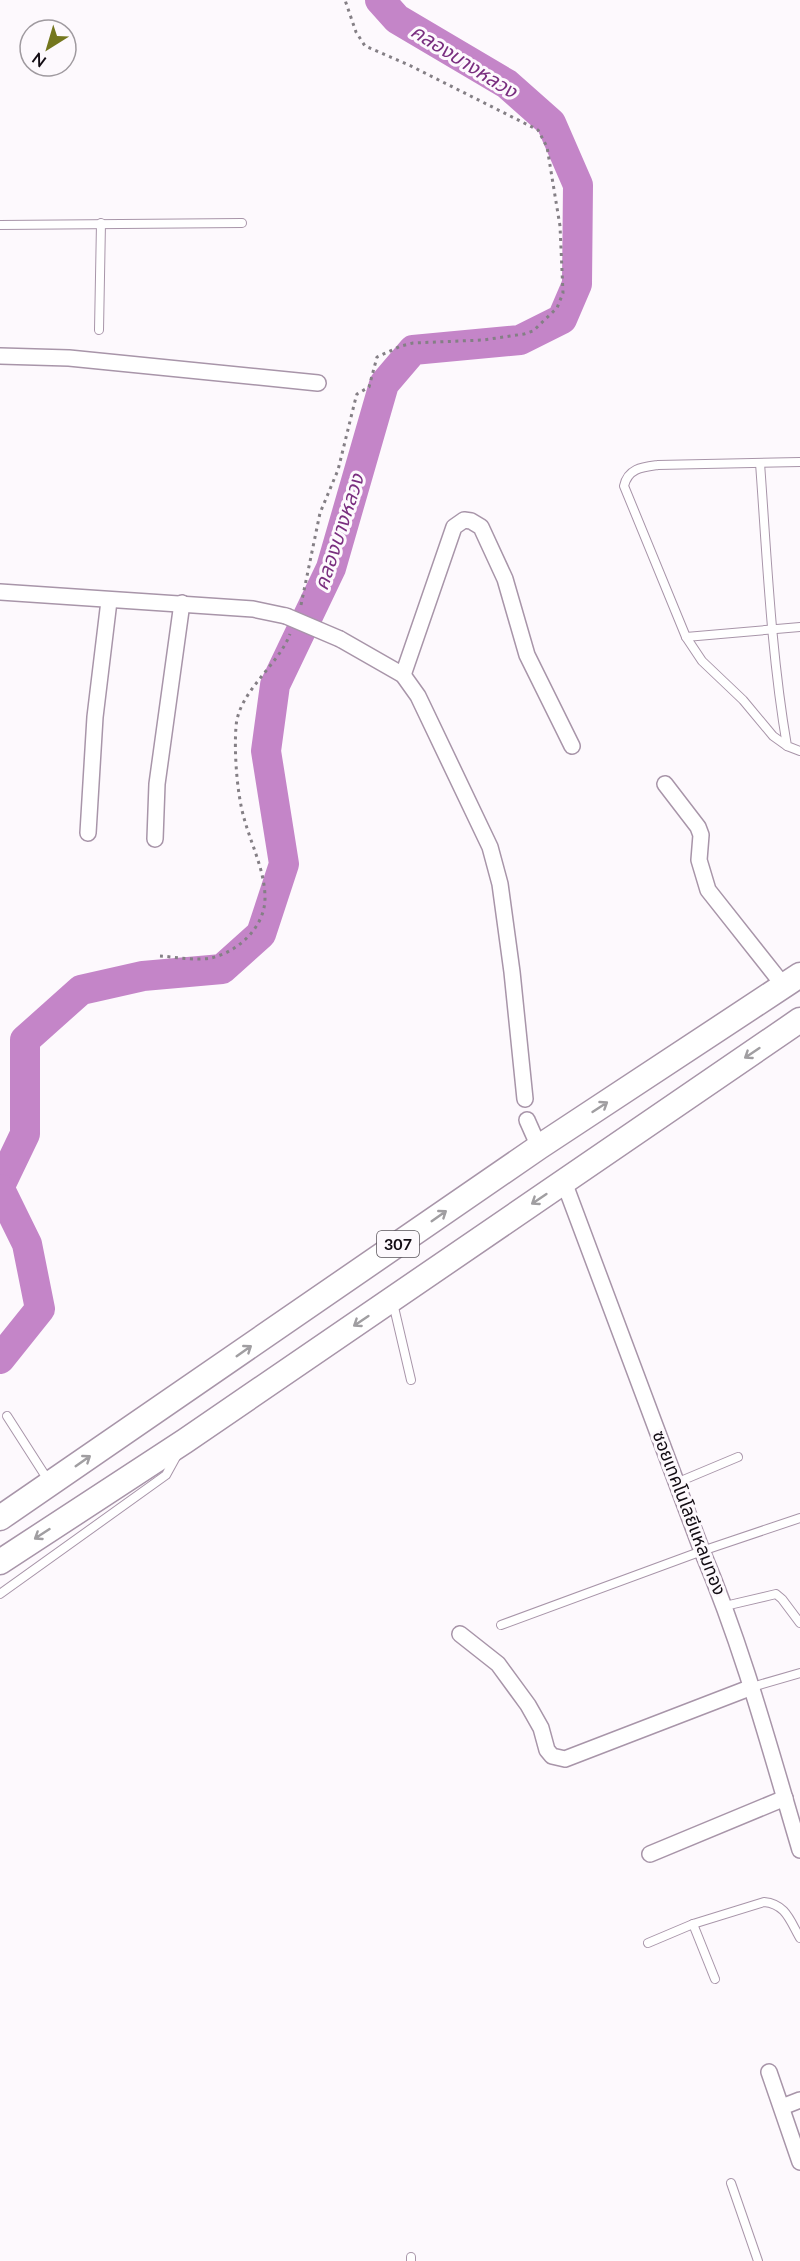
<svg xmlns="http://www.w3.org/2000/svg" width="800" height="2261" font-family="Lato,'Noto Sans Thai',sans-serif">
<rect width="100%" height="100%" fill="#fdf9fd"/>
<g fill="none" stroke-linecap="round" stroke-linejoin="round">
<g stroke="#c485c8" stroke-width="30">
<path d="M 0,1186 L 25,1134 L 25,1040 L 81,990 L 143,976 L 222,969 L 261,934 L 284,864 L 266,751 L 275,685 L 331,568 L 384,384 L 413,350 L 520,340 L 562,319 L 577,284 L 578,185 L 551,123 L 507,84 L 397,19 L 380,0"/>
<path d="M 0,1189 L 27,1244 L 40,1309 L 0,1359"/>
</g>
<g stroke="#a895a9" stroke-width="10">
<g id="lane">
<path d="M 0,225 L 242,223"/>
<path d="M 99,330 L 101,223"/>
<path d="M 760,463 C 767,558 771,653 787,746 L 800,751"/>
<path d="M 686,637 L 800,627"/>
<path d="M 787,746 L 773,736 L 743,700 L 702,661 L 686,637 L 624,486 C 628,468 643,467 658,465 L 800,462"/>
<path d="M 393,1303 L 411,1380"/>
<path d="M 7,1416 L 48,1480"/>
<path d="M 676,1483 L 738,1457"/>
<path d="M 0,1594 L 166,1475 L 177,1455"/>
<path d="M 725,1606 L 776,1594 L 782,1599 L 800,1623"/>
<path d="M 501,1625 L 702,1551 L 800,1518"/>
<path d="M 752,1687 L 800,1673"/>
<path d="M 693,1924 L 715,1979"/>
<path d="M 648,1943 L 693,1924 L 764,1902 C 786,1904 790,1921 800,1938"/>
<path d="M 731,2183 L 758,2261"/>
<path d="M 411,2261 L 411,2257"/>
</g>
</g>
<g stroke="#a895a9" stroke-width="18">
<g id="street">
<path d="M 0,356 L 69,358 L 318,383"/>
<path d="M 0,592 L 253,609 L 286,616"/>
<path d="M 340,639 L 403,675 L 418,696 L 490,847 L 500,884 L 512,972 L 525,1099"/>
<path d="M 403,675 L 454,527 L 464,520 L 471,521 L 481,527 L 505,579 L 527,655 L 572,746"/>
<path d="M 665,784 L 698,827 L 701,835 L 699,860 L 708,890 L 784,986"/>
<path d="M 88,833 L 95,717 L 109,601"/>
<path d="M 155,839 L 157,784 L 182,603"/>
<path d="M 527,1120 L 539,1147"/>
<path d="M 564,1182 L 702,1551 C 743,1648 770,1749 800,1850"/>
<path d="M 460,1634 L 498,1664 L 528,1705 L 541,1728 L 547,1750 L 552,1756 L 565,1759 L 752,1687"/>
<path d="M 650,1854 L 785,1798"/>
<path d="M 769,2072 L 800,2162"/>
<path d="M 782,2107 L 800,2100"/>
</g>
</g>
<g stroke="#a895a9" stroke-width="27">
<g id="primary">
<path d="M 0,1518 L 539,1147 L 800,975"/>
<path d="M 0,1562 L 185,1441 L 800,1020"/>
</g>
</g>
<g stroke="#847f85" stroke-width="3" stroke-dasharray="3 4.5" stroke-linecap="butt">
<path d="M 301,605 L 320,513 L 338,470 L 355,401 L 357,394 L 369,387 L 377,357 L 401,346 L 413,343 L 483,340 L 524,334 L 533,331 L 557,308 L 563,293 L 560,226 L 547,147 L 538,130 L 409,65 L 365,46 L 356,32 L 345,0"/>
<path d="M 160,956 C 176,957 196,961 211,958 C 238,952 265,927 265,898 C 265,871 251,844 244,818 C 237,794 234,752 236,727 C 238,692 278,666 290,634"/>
</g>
<use href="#lane" stroke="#fff" stroke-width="8"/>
<use href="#street" stroke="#fff" stroke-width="15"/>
<use href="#primary" stroke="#fff" stroke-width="24"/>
<g stroke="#a895a9" stroke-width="18" stroke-linecap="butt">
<path id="street-bridge" d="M 286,616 L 340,639"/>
</g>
<use href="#street-bridge" stroke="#fff" stroke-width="15"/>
</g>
<defs><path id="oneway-shaft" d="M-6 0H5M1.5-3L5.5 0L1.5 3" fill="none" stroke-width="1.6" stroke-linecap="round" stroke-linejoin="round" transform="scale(1.5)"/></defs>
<g stroke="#a09ea1">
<use href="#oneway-shaft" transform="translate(752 1053) rotate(146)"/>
<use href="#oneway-shaft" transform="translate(600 1107) rotate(-33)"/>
<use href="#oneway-shaft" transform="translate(539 1199) rotate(146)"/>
<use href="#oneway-shaft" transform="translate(439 1216) rotate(-35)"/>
<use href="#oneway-shaft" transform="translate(361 1321) rotate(146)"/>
<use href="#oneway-shaft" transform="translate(244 1351) rotate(-35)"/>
<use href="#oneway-shaft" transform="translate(83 1461) rotate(-35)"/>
<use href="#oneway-shaft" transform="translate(42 1534) rotate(147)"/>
</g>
<g text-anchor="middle" stroke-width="6" stroke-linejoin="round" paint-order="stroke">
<rect fill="#fdf9fd" stroke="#585359" stroke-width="1.5" x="377" y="1231" width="42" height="26" rx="4.5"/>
<g font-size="16" font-weight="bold" fill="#120c13">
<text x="398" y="1250">307</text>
</g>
<g font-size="18" fill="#120c13" stroke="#fdf9fd">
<text transform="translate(689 1513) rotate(69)" y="6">ซอยเทคโนโลยีแหลมทอง</text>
</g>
<g font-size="20" font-style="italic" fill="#792e7f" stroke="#fdf9fd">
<text transform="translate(464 61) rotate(32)" y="7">คลองบางหลวง</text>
<text transform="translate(339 532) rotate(-72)" y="7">คลองบางหลวง</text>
</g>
</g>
<g transform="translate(48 48) rotate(217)"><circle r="28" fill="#fdf9fd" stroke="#9f9a9f" stroke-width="1.5"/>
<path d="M0-4.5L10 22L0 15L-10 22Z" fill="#74771e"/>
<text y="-9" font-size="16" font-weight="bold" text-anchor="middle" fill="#120c13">N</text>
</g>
</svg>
